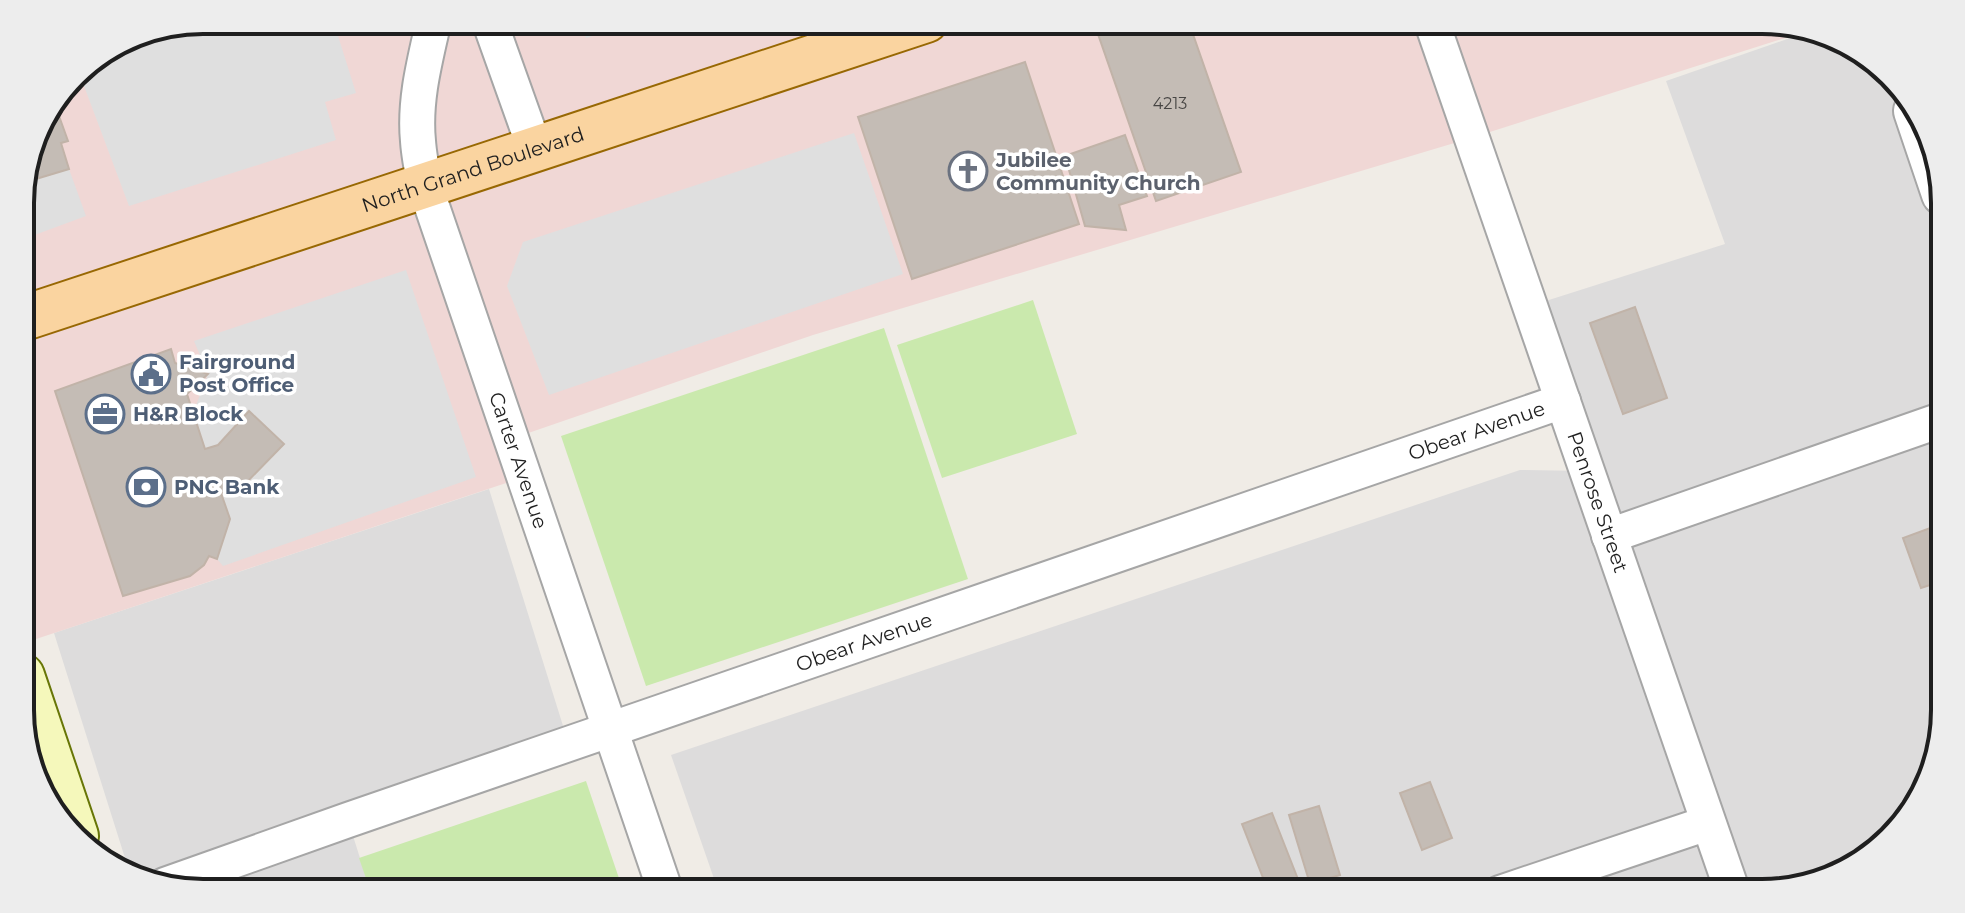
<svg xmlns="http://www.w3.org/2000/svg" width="1965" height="913" font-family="Montserrat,sans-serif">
<rect width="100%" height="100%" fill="#f0ece6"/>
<g fill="#dddcdc">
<path d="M 1813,30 L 1832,34 L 1907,92 L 1943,194 L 1945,710 L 1931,780 L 1864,862 L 1773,893 L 719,893 L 671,755 L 1520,470 L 1586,471 L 1530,306 L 1725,244 L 1666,81 Z"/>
<path d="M 489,489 L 569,745 L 348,820 L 371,893 L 203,893 L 131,877 L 54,633 Z"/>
</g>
<path fill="#f0d7d5" d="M 203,20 L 1762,20 L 1810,30 L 1471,138 L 813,335 L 511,439 L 524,477 L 21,644 L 20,191 L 39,122 L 82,66 L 133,34 Z"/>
<g fill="#cae9ad">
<path d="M 1033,300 L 1077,434 L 942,478 L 897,345 Z"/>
<path d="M 884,328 L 968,579 L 646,686 L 561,436 Z"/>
<path d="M 586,781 L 624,893 L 371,893 L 359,858 Z"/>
</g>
<g fill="#dfdfdf">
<path d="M 203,20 L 333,20 L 356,93 L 325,102 L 336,140 L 129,206 L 78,70 L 133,34 Z"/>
<path d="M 580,20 L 647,20 L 586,38 Z"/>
<path d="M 854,133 L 903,274 L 549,395 L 507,286 L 523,242 Z"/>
<path d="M 69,169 L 86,216 L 21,240 L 20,191 L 24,176 L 27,182 Z"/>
<path d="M 406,270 L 476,477 L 223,566 L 217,559 L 230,519 L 221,493 L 243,487 L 283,444 L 218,445 L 205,449 L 193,413 L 208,374 L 194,341 Z"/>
</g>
<g fill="#c4bcb5" stroke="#c1b3a8" stroke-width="2">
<path d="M 1139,20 L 1188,20 L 1241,172 L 1156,201 L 1098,34 Z"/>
<path d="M 1025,62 L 1079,224 L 912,279 L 858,117 Z"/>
<path d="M 54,102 L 68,141 L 61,143 L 69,169 L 26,182 L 24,176 L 39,122 Z"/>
<path d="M 1125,135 L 1147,196 L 1119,205 L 1126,230 L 1085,226 L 1065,156 Z"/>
<path d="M 1635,307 L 1667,398 L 1623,414 L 1590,323 Z"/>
<path d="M 171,349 L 175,363 L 208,374 L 187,394 L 205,449 L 218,445 L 249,411 L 284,444 L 242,487 L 221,493 L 230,519 L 217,559 L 209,556 L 204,565 L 190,576 L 123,596 L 55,391 Z"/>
<path d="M 1944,523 L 1945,580 L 1921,588 L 1903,538 Z"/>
<path d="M 1430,782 L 1452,838 L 1422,850 L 1400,793 Z"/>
<path d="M 1319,806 L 1340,875 L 1310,884 L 1289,815 Z"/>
<path d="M 1272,813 L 1301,887 L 1286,893 L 1269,893 L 1242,824 Z"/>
</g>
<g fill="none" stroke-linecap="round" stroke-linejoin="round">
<g stroke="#a6a6a6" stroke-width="38">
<g id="minor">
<path id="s1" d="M 434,20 C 425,60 414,100 418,141 C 419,156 422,171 425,186 L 666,893"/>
<path d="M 489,20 L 535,149"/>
<path id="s2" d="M 1431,20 L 1733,893"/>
<path d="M 1609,536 L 1944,419"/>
<path id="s3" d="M 165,885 L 348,820 L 1563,401"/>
<path d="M 1500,893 L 1708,823"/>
</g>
</g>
<g stroke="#a6a6a6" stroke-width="46">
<path id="tertiary" d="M 1915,111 L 1943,194"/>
</g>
<g stroke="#687607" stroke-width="48">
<path id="secondary" d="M 22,676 L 76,836"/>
</g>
<g stroke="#986803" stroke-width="48">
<g id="primary">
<path id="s4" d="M 21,319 L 926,20"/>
</g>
</g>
<use href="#minor" stroke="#fff" stroke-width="34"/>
<use href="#tertiary" stroke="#fff" stroke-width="42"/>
<use href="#secondary" stroke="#f5f8bb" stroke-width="44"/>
<use href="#primary" stroke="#fad4a0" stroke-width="44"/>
</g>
<defs>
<g id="church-ring" transform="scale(2)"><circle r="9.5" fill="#fff" stroke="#6b7280" stroke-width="1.5"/><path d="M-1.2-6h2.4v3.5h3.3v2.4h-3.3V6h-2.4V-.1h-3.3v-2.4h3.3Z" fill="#6b7280"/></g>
<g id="civic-ring" transform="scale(2)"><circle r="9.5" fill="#fff" stroke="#5c6f8a" stroke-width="1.5"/><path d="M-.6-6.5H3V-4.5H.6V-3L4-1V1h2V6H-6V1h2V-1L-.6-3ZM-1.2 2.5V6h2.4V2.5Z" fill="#5c6f8a"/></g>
<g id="office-ring" transform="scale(2)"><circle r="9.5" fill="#fff" stroke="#5c6f8a" stroke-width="1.5"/><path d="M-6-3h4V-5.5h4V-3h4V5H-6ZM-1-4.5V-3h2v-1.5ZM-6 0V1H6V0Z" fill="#5c6f8a"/></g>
<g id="bank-ring" transform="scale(2)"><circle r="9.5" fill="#fff" stroke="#5c6f8a" stroke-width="1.5"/><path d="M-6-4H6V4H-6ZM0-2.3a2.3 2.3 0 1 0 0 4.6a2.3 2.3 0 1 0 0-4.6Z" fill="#5c6f8a"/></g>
</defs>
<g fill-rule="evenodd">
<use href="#church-ring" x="968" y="171"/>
<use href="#civic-ring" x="151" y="374"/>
<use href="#office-ring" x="105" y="414"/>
<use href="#bank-ring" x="146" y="487"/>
</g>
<g text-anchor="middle" stroke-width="7" stroke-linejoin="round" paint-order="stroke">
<g font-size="16" fill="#484644">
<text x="1170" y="109">4213</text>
</g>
<g font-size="20" font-weight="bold" fill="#5b616d" stroke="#fff" text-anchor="start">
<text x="996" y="167">Jubilee<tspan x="996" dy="23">Community Church</tspan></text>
</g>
<g font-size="20" fill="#1f1f1f" stroke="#fff">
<text dy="7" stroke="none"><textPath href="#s4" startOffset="476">North Grand Boulevard</textPath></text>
<text dy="7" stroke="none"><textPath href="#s3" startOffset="1388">Obear Avenue</textPath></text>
<text dy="7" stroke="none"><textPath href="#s1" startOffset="458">Carter Avenue</textPath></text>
<text dy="7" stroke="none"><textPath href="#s2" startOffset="510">Penrose Street</textPath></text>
<text dy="7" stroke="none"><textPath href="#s3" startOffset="740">Obear Avenue</textPath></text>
</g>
<g font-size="20" font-weight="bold" fill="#4e5e75" stroke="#fff" text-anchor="start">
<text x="179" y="369">Fairground<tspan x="179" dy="23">Post Office</tspan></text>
<text x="133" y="421">H&amp;R Block</text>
<text x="174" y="494">PNC Bank</text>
</g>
</g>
<path d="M0 0H1965V913H0ZM203 34H1762A169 169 0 0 1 1931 203V710A169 169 0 0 1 1762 879H203A169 169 0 0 1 34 710V203A169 169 0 0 1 203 34Z" fill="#ededed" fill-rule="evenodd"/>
<path fill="none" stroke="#1f1f1f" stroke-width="4" d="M203 34H1762A169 169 0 0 1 1931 203V710A169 169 0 0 1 1762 879H203A169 169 0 0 1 34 710V203A169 169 0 0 1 203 34Z"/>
</svg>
